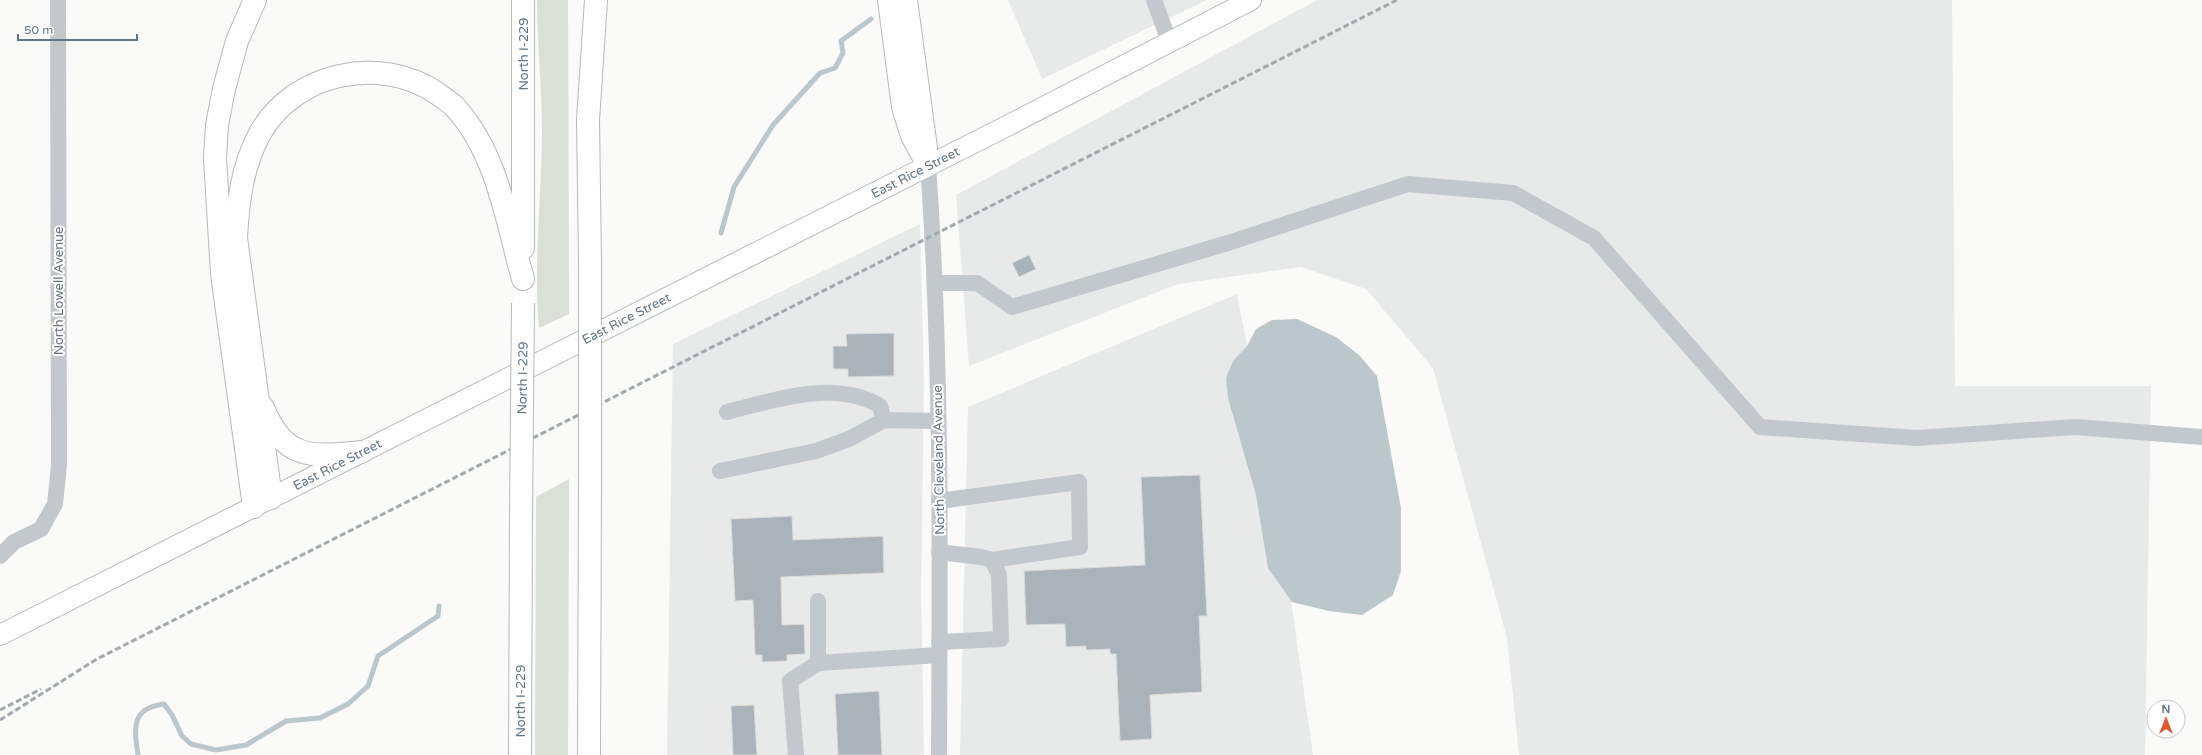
<svg xmlns="http://www.w3.org/2000/svg" width="2202" height="755" font-family="'Varela Round',sans-serif">
<rect width="100%" height="100%" fill="#fafaf8"/>
<g fill="#e8e9e9">
<path d="M 1008,0 L 1207,0 L 1042,79 Z"/>
<path d="M 1317,0 L 1952,0 L 1955,386 L 2151,386 L 2145,755 L 1519,755 L 1507,638 L 1433,368 L 1366,289 L 1301,267 L 1178,284 L 969,366 L 956,195 Z"/>
<path d="M 920,224 L 924,383 L 921,592 L 924,755 L 667,755 L 673,344 Z"/>
<path d="M 1237,294 L 1276,495 L 1313,755 L 960,755 L 968,407 Z"/>
</g>
<g fill="#dadfd7">
<path d="M 537,0 L 568,0 L 569,314 L 539,328 C 533,262 542,197 542,131 C 542,87 537,44 537,0 Z"/>
<path d="M 569,479 L 568,755 L 535,755 L 536,497 Z"/>
</g>
<path fill="#bbc7cb" d="M 1297,319 L 1336,337 L 1359,355 L 1377,376 L 1401,508 L 1401,571 L 1393,595 L 1362,615 L 1329,611 L 1292,602 L 1268,568 L 1256,495 L 1228,398 L 1226,378 L 1233,361 L 1247,346 L 1256,329 L 1272,320 Z"/>
<g fill="none" stroke-linecap="round" stroke-linejoin="round">
<g stroke="#bbc7cb" stroke-width="5">
<path d="M 721,233 L 734,187 L 773,125 L 820,73 L 835,68 L 843,53 L 841,41 L 871,19"/>
<path d="M 138,755 C 134,728 131,708 164,704 L 172,715 L 182,736 L 191,744 L 216,750 L 246,745 L 286,721 L 320,718 L 348,704 L 368,686 L 378,656 L 438,616 L 439,606"/>
</g>
</g>
<g fill="#aab3b9" stroke="#dcdcda">
<path d="M 1029,255 L 1036,269 L 1019,277 L 1012,263 Z"/>
<path d="M 894,333 L 894,376 L 848,377 L 848,369 L 833,369 L 833,346 L 847,346 L 846,334 Z"/>
<path d="M 1200,475 L 1207,616 L 1199,616 L 1202,692 L 1150,695 L 1152,739 L 1120,741 L 1116,654 L 1110,654 L 1110,649 L 1086,650 L 1086,646 L 1066,647 L 1065,624 L 1026,625 L 1024,571 L 1145,565 L 1141,477 Z"/>
<path d="M 792,516 L 793,540 L 883,536 L 884,573 L 781,577 L 782,625 L 804,624 L 805,654 L 787,655 L 787,661 L 762,662 L 762,655 L 755,655 L 753,600 L 735,601 L 731,519 Z"/>
<path d="M 879,691 L 882,755 L 838,755 L 835,694 Z"/>
<path d="M 754,705 L 757,755 L 733,755 L 731,706 Z"/>
</g>
<g fill="none" stroke-linecap="round" stroke-linejoin="round">
<g stroke="#b5babe" stroke-width="22">
<path id="major" d="M 0,635 L 1005,127 L 1251,0"/>
</g>
<g stroke="#b4b9bd" stroke-width="24">
<g id="highway">
<path d="M 889,0 L 903,107 L 912,136 L 928,165"/>
<path d="M 906,0 L 926,148"/>
<path d="M 523,248 L 523,0"/>
<path d="M 590,261 L 588,120 L 596,0"/>
<path d="M 263,408 C 285,460 311,457 361,452"/>
<path d="M 271,498 L 236,238 C 238,201 242,168 259,135 C 293,72 381,54 438,94 C 443,98 450,102 455,107 C 498,155 506,219 523,279"/>
<path d="M 254,507 L 222,274 L 215,158 L 217,125 L 224,89 L 237,41 L 255,0"/>
<path d="M 520,755 L 521,516"/>
<path d="M 589,755 L 590,483"/>
</g>
</g>
<g stroke="#c3c8cc" stroke-width="16">
<path d="M 1154,0 L 1169,41"/>
<path d="M 928,165 C 942,361 940,558 939,755"/>
<path d="M 935,283 L 977,283 L 1012,307 L 1228,243 L 1408,184 L 1513,193 L 1594,238 L 1760,427 L 1917,438 L 2075,427 L 2202,437"/>
<path d="M 727,412 C 774,400 835,379 880,406 L 884,420"/>
<path d="M 720,471 L 816,451 L 849,439 L 884,420 L 938,421"/>
<path d="M 939,501 L 1079,482 L 1080,547 L 992,560"/>
<path d="M 939,552 L 981,557 L 992,560 L 999,575 L 1001,639 L 939,642"/>
<path d="M 0,556 L 14,542 L 41,529 L 55,504 L 59,465 L 58,0"/>
<path d="M 818,663 L 818,601"/>
<path d="M 796,755 L 790,681 L 818,663 L 939,655"/>
</g>
<use href="#major" stroke="#fff" stroke-width="20"/>
<use href="#highway" stroke="#fff" stroke-width="22"/>
<g stroke="#a2aab0" stroke-width="3" stroke-dasharray="6 3" stroke-linecap="butt">
<path d="M 0,710 L 41,689"/>
<path d="M 0,720 L 97,659 L 1397,0"/>
</g>
<g stroke="#b4b9bd" stroke-width="24" stroke-linecap="butt">
<g id="highway-bridge">
<path d="M 590,483 L 590,261"/>
<path d="M 521,516 L 523,303"/>
</g>
</g>
<use href="#highway-bridge" stroke="#fff" stroke-width="22"/>
</g>
<g text-anchor="middle" stroke-width="4" stroke-linejoin="round" paint-order="stroke">
<g font-size="13" fill="#657683" stroke="#fff">
<text transform="translate(523 54) rotate(-90)" y="5">North I-229</text>
<text transform="translate(915 172) rotate(-27)" y="5">East Rice Street</text>
<text transform="translate(58 291) rotate(-90)" y="5">North Lowell Avenue</text>
<text transform="translate(626 318) rotate(-27)" y="5">East Rice Street</text>
<text transform="translate(522 378) rotate(-89)" y="5">North I-229</text>
<text transform="translate(938 460) rotate(-91)" y="5">North Cleveland Avenue</text>
<text transform="translate(337 464) rotate(-27)" y="5">East Rice Street</text>
<text transform="translate(520 701) rotate(-90)" y="5">North I-229</text>
</g>
</g>
<g transform="translate(2166 719)"><circle r="19" fill="#ffffff" stroke="#c1c8cd"/>
<path d="M0-3L7 15L0 10L-7 15Z" fill="#e4572e"/>
<text y="-6" font-size="11" font-weight="bold" text-anchor="middle" fill="#657683">N</text>
</g>
<path d="M18 34v6h119v-6" fill="none" stroke="#657683" stroke-width="2"/>
<text x="24" y="34" font-size="12" fill="#657683" stroke="#ffffff" stroke-width="3" paint-order="stroke">50 m</text>
</svg>
